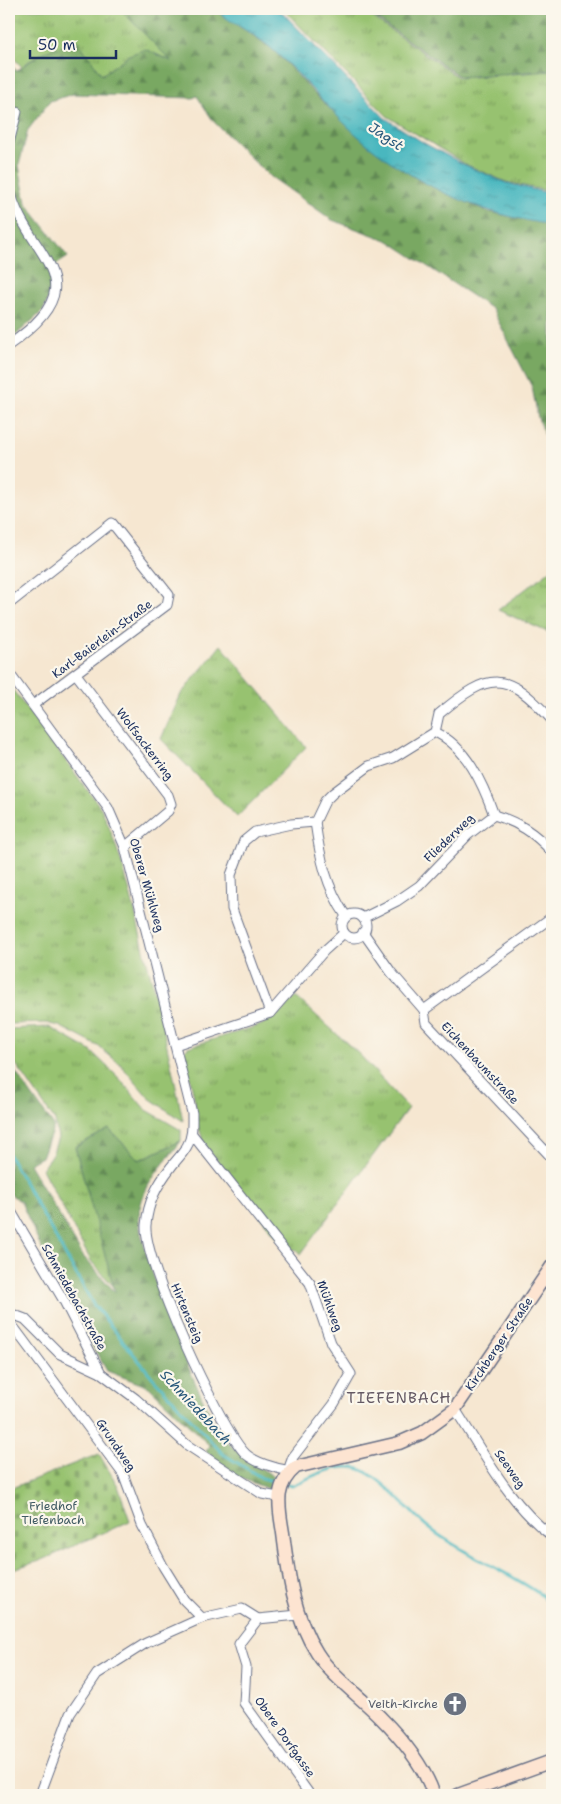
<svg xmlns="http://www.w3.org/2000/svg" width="561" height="1804" font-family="'Shantell Sans',sans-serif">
<defs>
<pattern id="grass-tufts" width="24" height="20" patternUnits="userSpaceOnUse" patternTransform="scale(1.25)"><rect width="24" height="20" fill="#97c26f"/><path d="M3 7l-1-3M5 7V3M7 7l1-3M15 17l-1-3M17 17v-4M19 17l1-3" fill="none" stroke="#7a9e5e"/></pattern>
<pattern id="forest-firs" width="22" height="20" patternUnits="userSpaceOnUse" patternTransform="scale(1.25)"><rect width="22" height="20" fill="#79a862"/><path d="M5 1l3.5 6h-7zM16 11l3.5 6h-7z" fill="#628954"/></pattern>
<pattern id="cemetery-stones" width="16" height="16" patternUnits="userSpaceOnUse" patternTransform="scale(1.25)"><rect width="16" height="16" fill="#97c26f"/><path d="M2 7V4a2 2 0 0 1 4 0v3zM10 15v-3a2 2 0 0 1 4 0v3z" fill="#7a9e5e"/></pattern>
<pattern id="water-ripples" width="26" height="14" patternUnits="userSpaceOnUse" patternTransform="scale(1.25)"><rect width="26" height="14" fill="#48b7bf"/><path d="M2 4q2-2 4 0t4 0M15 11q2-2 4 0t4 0" fill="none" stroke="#3b959e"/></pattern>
</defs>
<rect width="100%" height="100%" fill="#fbf7ec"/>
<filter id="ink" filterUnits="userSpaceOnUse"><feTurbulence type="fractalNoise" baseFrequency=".02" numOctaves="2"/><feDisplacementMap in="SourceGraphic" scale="10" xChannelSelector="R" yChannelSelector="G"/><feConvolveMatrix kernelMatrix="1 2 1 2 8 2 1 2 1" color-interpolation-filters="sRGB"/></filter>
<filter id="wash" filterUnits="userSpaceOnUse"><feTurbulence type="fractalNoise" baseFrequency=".0096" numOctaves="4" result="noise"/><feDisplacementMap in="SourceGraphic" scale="20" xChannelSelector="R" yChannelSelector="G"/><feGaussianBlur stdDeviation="1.12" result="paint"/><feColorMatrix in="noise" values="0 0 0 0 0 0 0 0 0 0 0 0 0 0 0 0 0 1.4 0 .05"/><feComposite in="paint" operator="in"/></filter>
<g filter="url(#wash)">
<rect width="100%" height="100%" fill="#f6e7d1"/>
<g fill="url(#grass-tufts)" stroke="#597866">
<path d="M 9,9 L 120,9 L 173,62 L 129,55 L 102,75 L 76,41 L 29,61 L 22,67 L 9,53 Z"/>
<path d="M 283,9 L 361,9 L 459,78 L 552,71 L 552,192 L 506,182 L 465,164 L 387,116 Z"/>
<path d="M 552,569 L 552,634 L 498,610 Z"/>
<path d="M 221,645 L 306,747 L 237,817 L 161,739 L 181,694 Z"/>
<path d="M 9,685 L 101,808 C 121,852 132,899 143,946 C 158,1004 171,1062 183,1121 L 149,1098 L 120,1064 L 98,1046 L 59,1026 L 46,1023 L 9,1024 Z"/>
<path d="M 296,997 L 360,1055 L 408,1108 L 301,1254 L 294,1249 L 288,1252 L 205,1145 L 197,1123 L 195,1101 L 184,1051 L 188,1047 L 261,1025 L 275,1017 Z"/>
<path d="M 49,1027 L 91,1051 L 120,1079 L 145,1109 L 181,1130 L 181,1141 L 139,1160 L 109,1129 L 75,1147 L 115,1288 L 91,1261 L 42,1169 L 53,1152 L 58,1138 L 55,1121 L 9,1054 L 9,1029 Z"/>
</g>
<g fill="url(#forest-firs)" stroke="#4a6c60">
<path d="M 120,9 L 214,9 L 273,49 L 315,94 L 367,144 L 419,180 L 489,212 L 552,225 L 552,456 L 538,418 L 532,387 L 492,309 L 389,241 L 332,220 L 267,174 L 214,122 L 197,96 L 193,98 L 73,94 L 50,101 L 28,130 L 19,165 L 26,203 L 68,257 L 53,267 L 48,299 L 43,311 L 9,341 L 9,122 L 11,115 L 9,113 L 9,59 L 16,71 L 42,53 L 77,40 L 102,75 L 129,55 L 145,49 L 171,61 Z"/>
<path d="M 363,9 L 552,9 L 552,70 L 460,77 Z"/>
<path d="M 9,1063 L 54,1126 L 42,1157 L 29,1164 L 83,1256 L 115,1292 L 75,1147 L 109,1129 L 139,1160 L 181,1141 C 164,1165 141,1185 139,1216 C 137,1248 203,1411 224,1438 C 239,1456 256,1465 275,1477 L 271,1490 L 238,1477 L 206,1452 L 209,1445 L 149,1387 L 107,1371 L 61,1292 L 21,1202 L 9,1193 Z"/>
</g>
<path fill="url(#cemetery-stones)" stroke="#597866" d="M 99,1454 L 118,1486 L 130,1521 L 40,1561 L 9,1570 L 9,1489 Z"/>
<path fill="url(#water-ripples)" stroke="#32738e" d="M 214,9 L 279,9 L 385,118 L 424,143 L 463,164 L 506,183 L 552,194 L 552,225 C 484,215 421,188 367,144 C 333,116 306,79 273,50 C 256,34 232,24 214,9 Z"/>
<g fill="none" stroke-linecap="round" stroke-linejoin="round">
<g stroke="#48b7bf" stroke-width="3">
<path d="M 9,1155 L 93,1304 L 153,1378 L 223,1454 L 262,1478 L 280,1483"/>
<path d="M 286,1484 L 292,1486 C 308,1478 332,1466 349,1467 C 376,1467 408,1512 429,1528 C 468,1558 514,1573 552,1603"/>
</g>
</g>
</g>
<g filter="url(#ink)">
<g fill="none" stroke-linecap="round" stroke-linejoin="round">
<g stroke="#686f86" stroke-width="11">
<g id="street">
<path d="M 9,143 L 17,112"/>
<path d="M 9,186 C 24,258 104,279 9,345"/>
<path d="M 9,604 L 112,523 L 169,595 L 167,605 L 33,705"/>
<path d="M 9,673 L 108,808 L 125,847 L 192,1113 C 192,1124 193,1136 187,1146 C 183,1154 176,1160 171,1167 C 157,1185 148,1202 146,1225 C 143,1262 217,1421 243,1451 C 251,1462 278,1469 291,1471 L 290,1465 L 293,1457 L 334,1404 L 351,1374 L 331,1343 L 310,1283 L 192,1134"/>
<path d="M 76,674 L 168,795 L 171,804 L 168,811 L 125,847"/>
<path d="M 435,732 L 439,714 C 490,671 506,670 552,720"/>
<path d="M 315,822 C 320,857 326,887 346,916"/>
<circle cx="354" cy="926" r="12"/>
<path d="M 363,918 L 397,901 L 419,886 L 468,835 L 494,815 C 518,822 535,833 552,852"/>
<path d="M 363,932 L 391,972 L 424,1010 L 426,1023 L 552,1158"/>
<path d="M 424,1010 L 552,917"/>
<path d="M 270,1013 L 232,909 L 231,875 L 244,841 L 255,832 L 291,824 L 315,822 L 325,801 L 333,793 L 369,766 L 393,758 L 435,732 C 466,746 483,784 494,815"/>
<path d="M 175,1045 L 270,1013 L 324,951 L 344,933"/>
<path d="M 9,1208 L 64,1301 L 101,1373 L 136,1399 L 187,1445 L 262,1494 L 278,1497"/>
<path d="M 9,1313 L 25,1319 L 60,1354 L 101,1373"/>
<path d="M 9,1321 L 123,1474 L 142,1525 L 163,1566 L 184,1600 L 202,1618 L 242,1609 L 258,1619"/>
<path d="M 455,1409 C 483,1452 510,1505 552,1536"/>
<path d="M 298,1615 L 258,1619 L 239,1644 L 246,1667 L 244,1703 L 310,1795"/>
<path d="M 40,1795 L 70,1714 L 97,1674 L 146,1643 L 202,1618"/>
</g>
</g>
<g stroke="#686f86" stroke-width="15">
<g id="secondary">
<path d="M 434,1795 C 424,1766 403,1740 381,1718 C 360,1696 333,1678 317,1653 C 294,1617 288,1574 283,1533 C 279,1507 273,1486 296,1467 L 399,1443 L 422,1433 L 455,1409 L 552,1266"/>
<path d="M 458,1795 L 552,1761"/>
</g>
</g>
<use href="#street" stroke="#fff" stroke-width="9"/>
<use href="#secondary" stroke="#fde4d1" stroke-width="12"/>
</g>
</g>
<defs>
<g id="church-disc" transform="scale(1.25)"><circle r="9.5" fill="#6b7280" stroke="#fbf7ec"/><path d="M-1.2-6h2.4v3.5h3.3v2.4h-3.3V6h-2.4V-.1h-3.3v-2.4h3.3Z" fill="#fff"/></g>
</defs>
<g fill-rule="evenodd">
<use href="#church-disc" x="455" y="1704"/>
</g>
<g text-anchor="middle" stroke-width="4.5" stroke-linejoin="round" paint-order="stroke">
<g font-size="12" fill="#1b2f5e" stroke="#fbf7ec">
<text transform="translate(102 639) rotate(-37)" y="4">Karl-Baierlein-Straße</text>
<text transform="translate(145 744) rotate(53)" y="4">Wolfsackerring</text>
<text transform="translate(449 838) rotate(-44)" y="4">Fliederweg</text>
<text transform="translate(147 885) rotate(74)" y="4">Oberer Mühlweg</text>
<text transform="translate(480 1063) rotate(47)" y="4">Eichenbaumstraße</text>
<text transform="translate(74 1297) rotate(61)" y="4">Schmiedebachstraße</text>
<text transform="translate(330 1306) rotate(70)" y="4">Mühlweg</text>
<text transform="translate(187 1313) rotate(67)" y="4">Hirtensteig</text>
<text transform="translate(499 1344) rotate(-56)" y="4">Kirchberger Straße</text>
<text transform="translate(116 1445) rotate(56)" y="4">Grundweg</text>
<text transform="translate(510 1469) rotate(55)" y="4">Seeweg</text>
<text transform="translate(285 1737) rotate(55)" y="4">Obere Dorfgasse</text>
</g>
<g font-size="12" fill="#405b63" stroke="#fbf7ec">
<text x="53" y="1510">Friedhof<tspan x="53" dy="14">Tiefenbach</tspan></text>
</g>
<g font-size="12" fill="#5b616d" stroke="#fbf7ec" text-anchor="end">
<text x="438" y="1708">Veith-Kirche</text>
</g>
<g font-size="14" font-style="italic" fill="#28587b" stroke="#fbf7ec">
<text transform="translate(386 136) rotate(34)" y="5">Jagst</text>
<text transform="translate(196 1407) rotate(47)" y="5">Schmiedebach</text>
</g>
<g font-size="15" letter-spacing="1" fill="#645964" stroke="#fbf7ec">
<text x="399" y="1403">TIEFENBACH</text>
</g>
</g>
<rect width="561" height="1804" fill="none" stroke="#fbf7ec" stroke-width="30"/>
<path d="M30 50v8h86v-8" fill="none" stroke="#1b2f5e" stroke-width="2.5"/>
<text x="38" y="50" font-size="15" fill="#1b2f5e" stroke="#fbf7ec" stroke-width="4" paint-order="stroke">50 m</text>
</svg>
